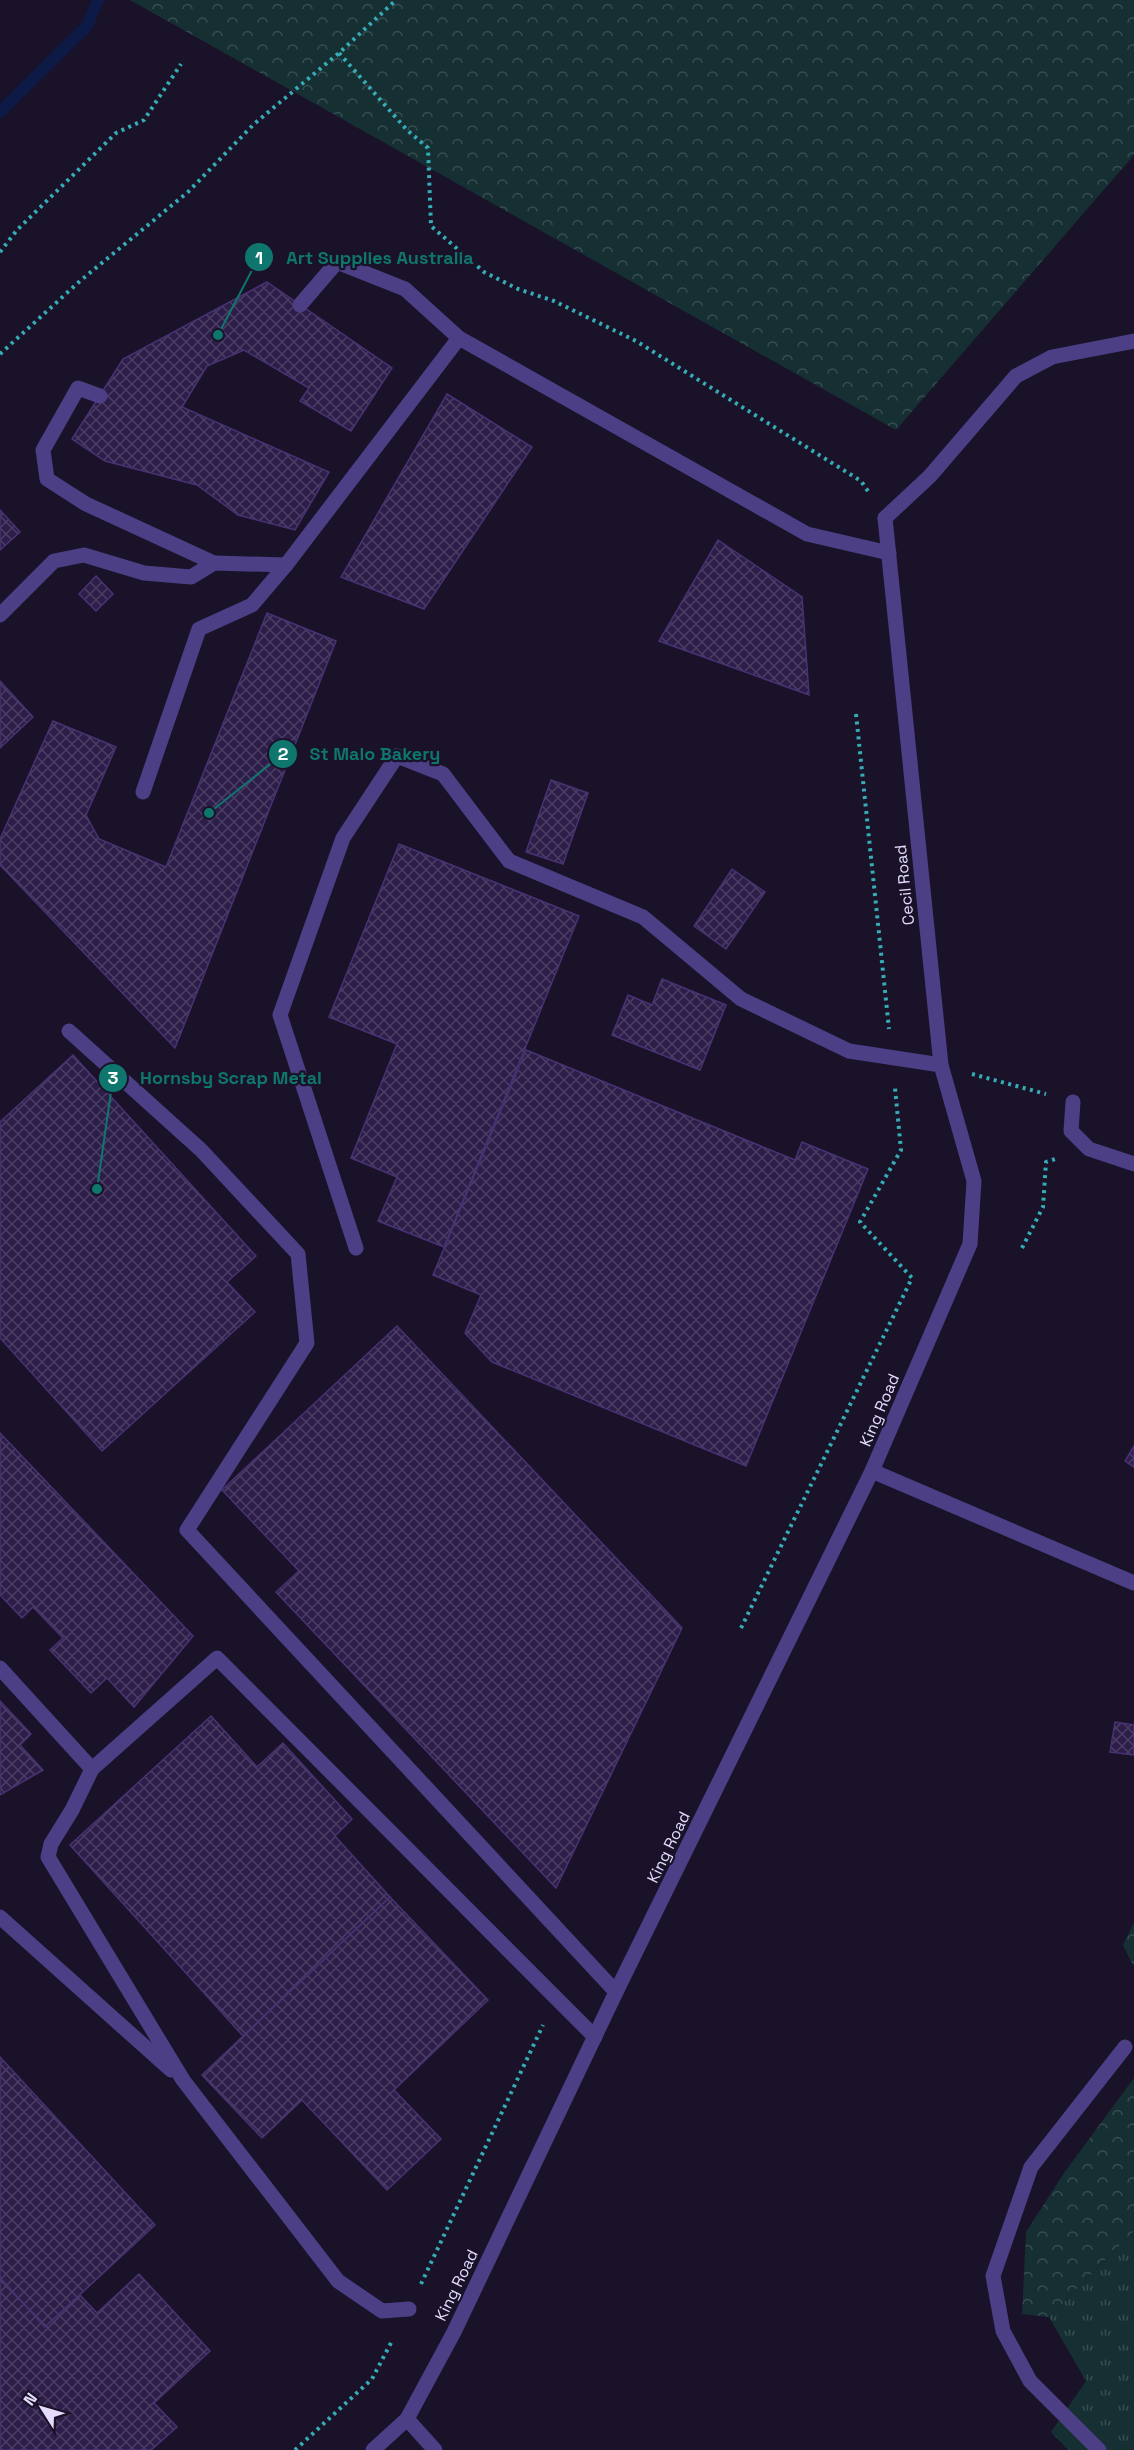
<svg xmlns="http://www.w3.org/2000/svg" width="1134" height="2450" font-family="'Space Grotesk',sans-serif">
<defs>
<pattern id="grass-tufts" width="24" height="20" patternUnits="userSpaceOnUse" patternTransform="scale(1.5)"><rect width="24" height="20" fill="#152f33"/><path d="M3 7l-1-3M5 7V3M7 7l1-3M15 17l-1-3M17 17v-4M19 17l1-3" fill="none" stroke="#374d51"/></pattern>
<pattern id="forest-crowns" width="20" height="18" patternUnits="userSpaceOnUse" patternTransform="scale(1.5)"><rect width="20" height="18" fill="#152f33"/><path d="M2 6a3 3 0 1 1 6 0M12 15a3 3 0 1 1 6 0" fill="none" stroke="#374d51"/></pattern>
<pattern id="building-cross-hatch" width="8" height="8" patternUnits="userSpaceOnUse" patternTransform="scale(1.5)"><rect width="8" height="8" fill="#2d1e49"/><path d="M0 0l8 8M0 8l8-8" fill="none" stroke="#4b3e64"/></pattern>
</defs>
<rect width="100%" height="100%" fill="#191229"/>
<path fill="url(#grass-tufts)" d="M 1134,2231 L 1134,2450 L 1068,2450 L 1051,2432 L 1086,2381 L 1049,2317 Z"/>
<g fill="url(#forest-crowns)">
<path d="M 130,0 L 1134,0 L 1134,155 L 896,430 Z"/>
<path d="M 1134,1922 L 1134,1967 L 1123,1945 Z"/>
<path d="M 1134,2078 L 1134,2231 L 1049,2317 L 1022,2314 L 1026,2232 L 1064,2173 Z"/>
</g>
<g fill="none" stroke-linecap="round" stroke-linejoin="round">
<path stroke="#0d1a46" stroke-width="12" d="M 0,112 L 87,26 L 98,0"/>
</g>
<g fill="url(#building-cross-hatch)" stroke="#483274" stroke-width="1.5">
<path d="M 267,282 L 392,368 L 351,431 L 300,401 L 309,388 L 244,350 L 207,366 L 182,407 L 329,472 L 295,530 L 238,515 L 197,485 L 105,461 L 72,439 L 123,359 Z"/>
<path d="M 447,394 L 532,447 L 424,609 L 341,577 Z"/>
<path d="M 0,510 L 20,532 L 0,550 Z"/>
<path d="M 718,540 L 802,597 L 809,695 L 659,641 Z"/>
<path d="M 96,576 L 113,594 L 96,611 L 79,594 Z"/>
<path d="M 267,613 L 336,641 L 175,1048 L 0,865 L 0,839 L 53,721 L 116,747 L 86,815 L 99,839 L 166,867 Z"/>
<path d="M 0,681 L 33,717 L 0,748 Z"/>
<path d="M 551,780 L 588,793 L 563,864 L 526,852 Z"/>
<path d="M 399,844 L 579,916 L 444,1247 L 378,1221 L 397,1177 L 351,1158 L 397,1044 L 329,1017 Z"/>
<path d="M 732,869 L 765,892 L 726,949 L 694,926 Z"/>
<path d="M 662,979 L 726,1005 L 700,1070 L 612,1035 L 628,995 L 652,1005 Z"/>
<path d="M 526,1050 L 795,1160 L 802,1142 L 868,1169 L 746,1466 L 492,1362 L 465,1333 L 481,1295 L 433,1275 Z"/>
<path d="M 73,1055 L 256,1256 L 227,1282 L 255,1312 L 102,1451 L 0,1338 L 0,1122 Z"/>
<path d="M 397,1326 L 682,1628 L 556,1888 L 276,1592 L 299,1571 L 222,1490 Z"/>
<path d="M 0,1433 L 193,1636 L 134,1707 L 107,1678 L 91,1693 L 50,1650 L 63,1638 L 33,1607 L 22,1618 L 0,1595 Z"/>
<path d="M 1134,1446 L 1134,1467 L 1125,1461 Z"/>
<path d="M 0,1701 L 31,1734 L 20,1745 L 43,1770 L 0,1795 Z"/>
<path d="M 211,1716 L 257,1767 L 283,1743 L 352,1819 L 335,1836 L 390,1897 L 243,2036 L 70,1845 Z"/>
<path d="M 1115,1722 L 1134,1725 L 1134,1755 L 1110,1752 Z"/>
<path d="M 390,1897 L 488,2000 L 394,2090 L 441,2139 L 387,2190 L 302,2100 L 262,2138 L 202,2075 Z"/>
<path d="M 0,2057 L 155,2225 L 45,2327 L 0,2278 Z"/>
<path d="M 139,2274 L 210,2351 L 154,2403 L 177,2427 L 151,2450 L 0,2450 L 0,2278 L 45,2327 L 80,2295 L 97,2313 Z"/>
</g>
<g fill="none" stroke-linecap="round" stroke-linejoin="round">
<g stroke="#36acb6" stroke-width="4" stroke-dasharray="3 4.5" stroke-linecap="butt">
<path d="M 339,53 L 407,130 L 428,148 L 431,226 L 484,272 L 518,289 L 554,301 L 636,341 L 861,481 L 870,494"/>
<path d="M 0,252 L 17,230 L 116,133 L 144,120 L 181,64"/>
<path d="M 0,354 L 80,281 L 188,192 L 254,124 L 339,53 L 396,0"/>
<path d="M 856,714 L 889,1029"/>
<path d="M 972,1074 L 1046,1094"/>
<path d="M 1022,1248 L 1043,1207 L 1046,1162 L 1058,1158"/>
<path d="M 741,1628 L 912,1278 L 860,1222 L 901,1150 L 895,1088"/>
<path d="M 421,2284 L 543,2025"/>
<path d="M 295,2450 L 372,2379 L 393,2339"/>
</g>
<g stroke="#4c3f85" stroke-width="15">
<path d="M 300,305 L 337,262 L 405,289 L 459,338 L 807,534 L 889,553"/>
<path d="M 100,396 L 78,388 L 43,450 L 47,479 L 86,504 L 214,563"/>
<path d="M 885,518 L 930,476 L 1016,376 L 1052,357 L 1134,341"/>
<path d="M 0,615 L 54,561 L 84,555 L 144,573 L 191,577 L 214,563 L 286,565"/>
<path d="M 143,792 L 199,629 L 252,605 L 286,565 L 459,338"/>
<path d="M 69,1031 L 201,1150 L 298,1254 L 307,1343 L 187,1530 L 616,1992"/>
<path d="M 1073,1102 L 1071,1131 L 1089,1149 L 1134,1164"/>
<path d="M 356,1248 L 280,1015 L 343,838 L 397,756 L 443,774 L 509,861 L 643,917 L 741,999 L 849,1051 L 941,1065"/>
<path d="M 872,1471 L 1134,1583"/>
<path d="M 0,1668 L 92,1769 L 72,1810 L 51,1844 L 48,1857 L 183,2080 L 338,2281 L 382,2311 L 409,2309"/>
<path d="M 92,1769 L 217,1658 L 595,2037"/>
<path d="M 0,1917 L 171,2070"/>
<path d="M 1099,2450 L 1030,2381 L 1003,2331 L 993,2276 L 1031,2167 L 1125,2047"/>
</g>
<g stroke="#4c3f85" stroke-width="15">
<path d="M 407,2419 L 435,2450"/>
<path d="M 373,2450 L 407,2419 L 454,2332 L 616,1992 L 872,1471 L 970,1244 L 974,1181 L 941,1065 L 885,518"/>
</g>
</g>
<g text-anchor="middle" stroke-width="4.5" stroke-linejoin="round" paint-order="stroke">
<g font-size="16" fill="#e4dbfd" stroke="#191229">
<text transform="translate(904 885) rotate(-96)" y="6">Cecil Road</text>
<text transform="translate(879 1410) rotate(-67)" y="6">King Road</text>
<text transform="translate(668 1847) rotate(-64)" y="6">King Road</text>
<text transform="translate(456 2285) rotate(-64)" y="6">King Road</text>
</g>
</g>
<path fill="none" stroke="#0f766e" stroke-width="2" d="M218 335L259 257M209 813L283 754M97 1189L113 1078"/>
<g fill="#0f766e" stroke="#191229" stroke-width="2">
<circle cx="218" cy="335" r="6"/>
<circle cx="209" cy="813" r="6"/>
<circle cx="97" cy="1189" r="6"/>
<circle cx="259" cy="257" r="15"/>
<circle cx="283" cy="754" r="15"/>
<circle cx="113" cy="1078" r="15"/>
</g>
<g font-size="18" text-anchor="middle" font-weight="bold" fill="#fff">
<text x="259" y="264">1</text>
<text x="283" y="760">2</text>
<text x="113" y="1084">3</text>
</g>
<g font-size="18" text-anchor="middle" font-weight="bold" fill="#0f766e" stroke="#191229" stroke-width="4.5" stroke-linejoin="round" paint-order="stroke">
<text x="380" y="264">Art Supplies Australia</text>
<text x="375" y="760">St Malo Bakery</text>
<text x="231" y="1084">Hornsby Scrap Metal</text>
</g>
<g transform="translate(42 2408) rotate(307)" stroke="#191229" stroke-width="4.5" paint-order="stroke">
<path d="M0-4.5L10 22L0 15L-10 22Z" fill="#e4dbfd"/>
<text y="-9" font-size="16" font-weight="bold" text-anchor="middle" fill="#e4dbfd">N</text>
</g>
</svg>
